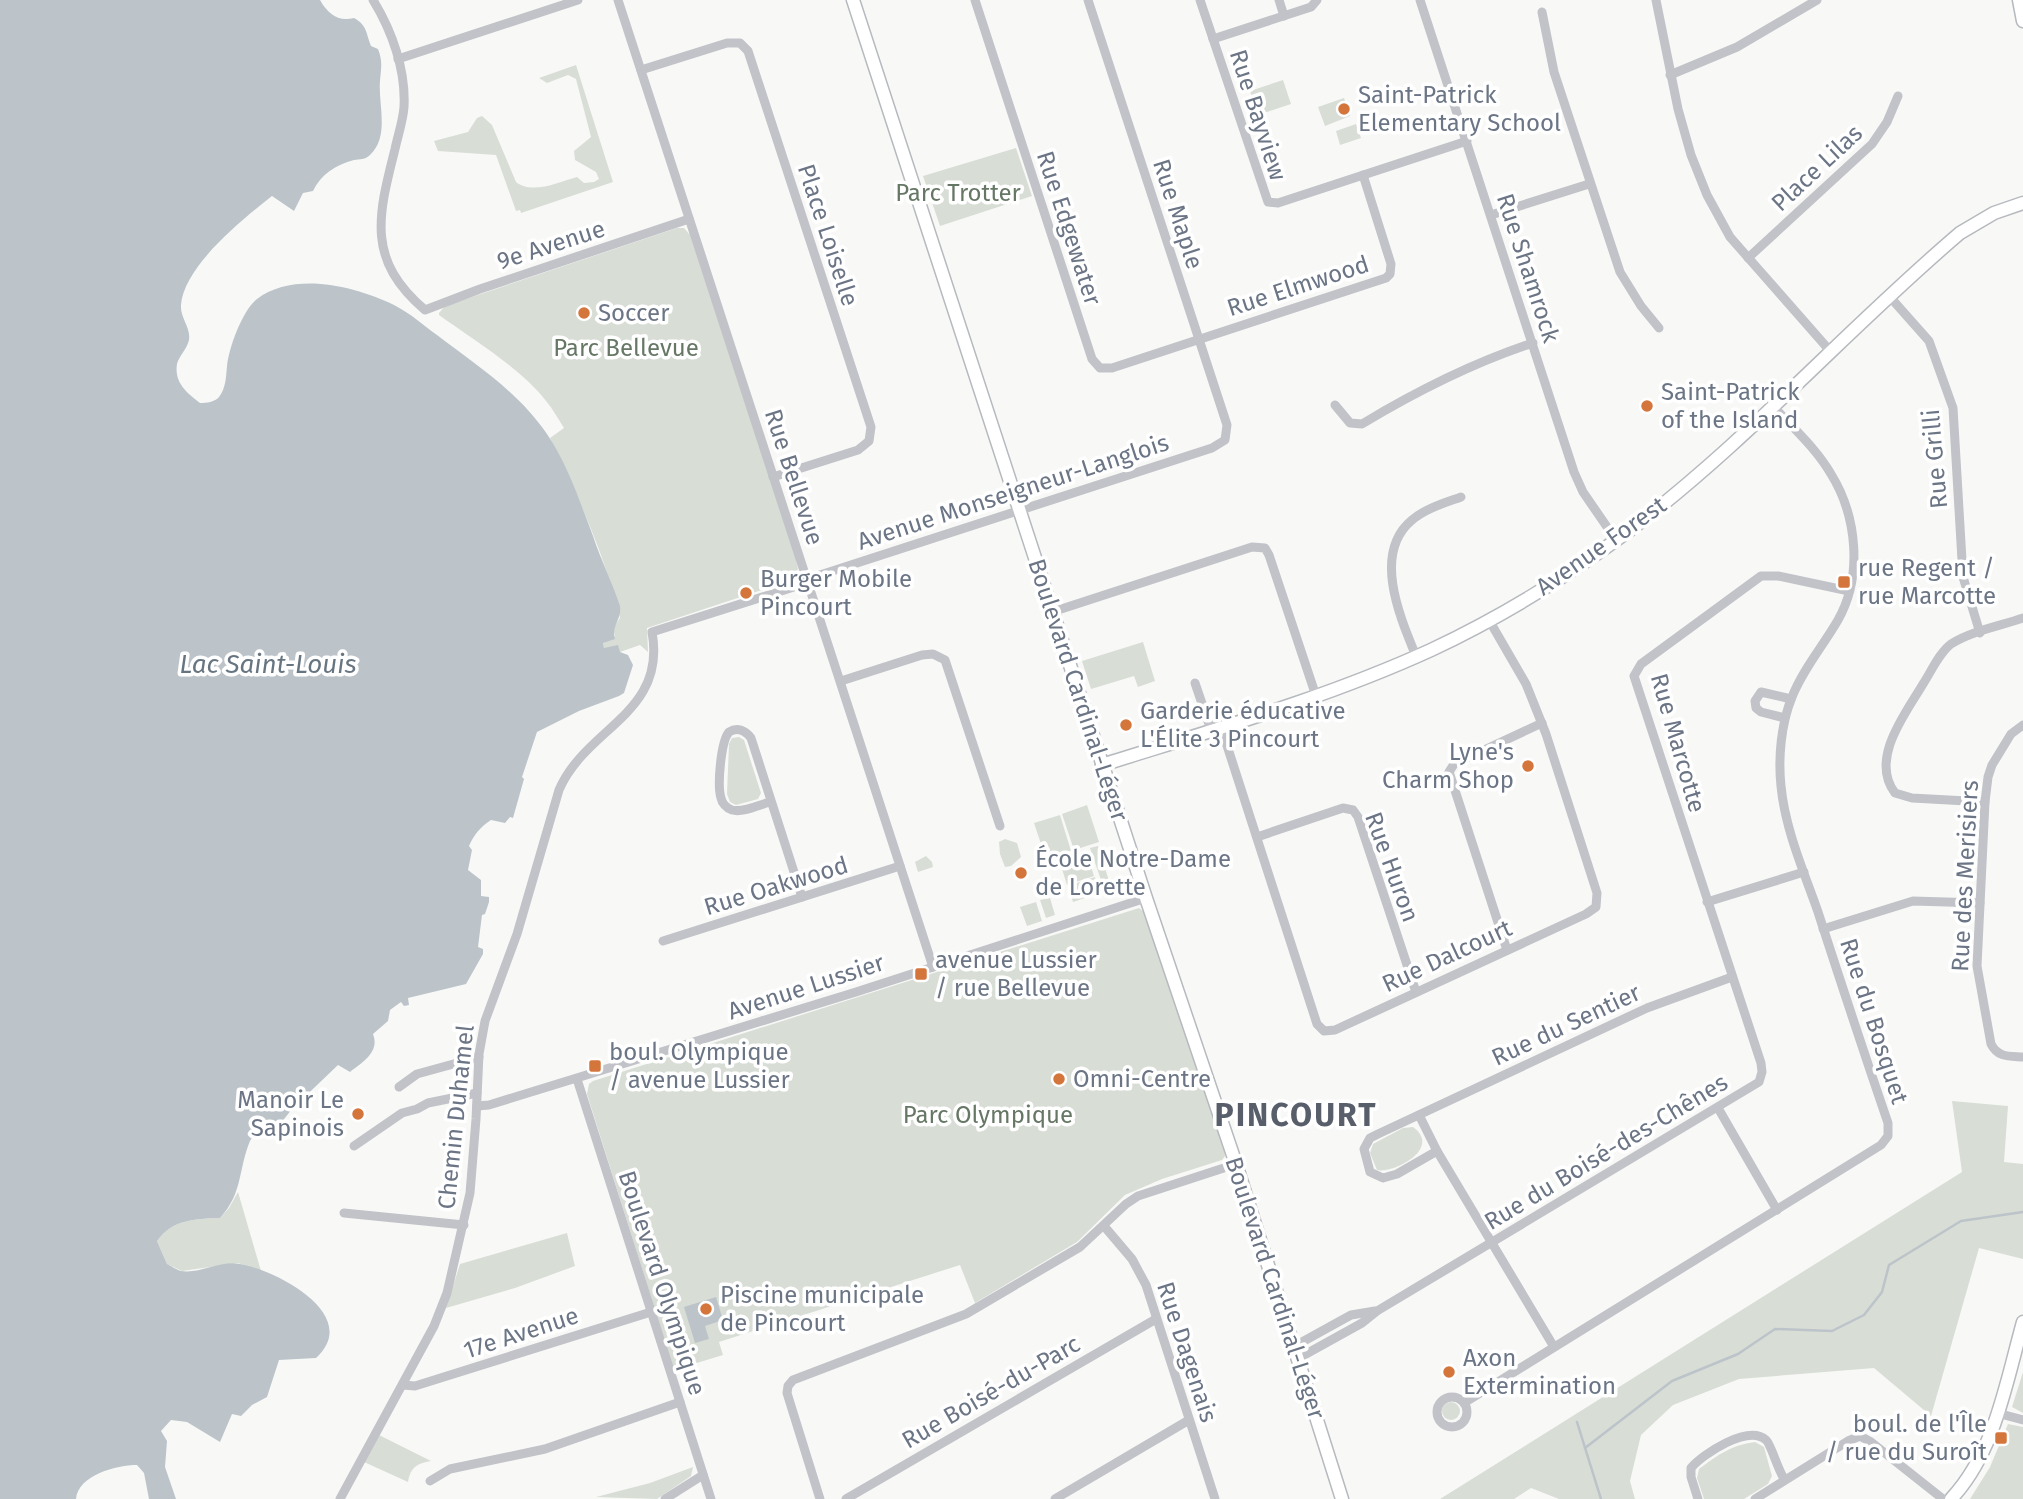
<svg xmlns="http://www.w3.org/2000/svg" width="2023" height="1499" font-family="'Fira Sans',sans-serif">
<rect width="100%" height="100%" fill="#f8f9f7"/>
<g fill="#d8ddd6">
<path d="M 576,65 L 613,182 L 521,213 L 520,210 L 516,211 L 496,155 L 438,151 L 434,141 L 468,132 L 477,118 L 482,116 L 492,125 L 516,182 C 532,195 559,182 577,177 L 584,183 L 594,182 L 599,179 L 596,172 L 575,160 L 574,151 L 591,137 L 576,79 L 568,75 L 547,83 L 539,78 Z"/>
<path d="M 1283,80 L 1291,104 L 1258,115 L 1250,91 Z"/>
<path d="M 1344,98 L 1350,116 L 1325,126 L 1318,107 Z"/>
<path d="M 1356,124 L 1361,138 L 1340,145 L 1336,131 Z"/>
<path d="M 1016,148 L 1032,196 L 940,226 L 923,176 Z"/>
<path d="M 677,228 L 684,228 L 690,235 L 795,555 L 798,569 L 792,580 L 647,628 L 648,652 L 640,645 L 620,652 L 604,649 L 603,643 L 615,636 L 613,628 L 620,618 C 605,555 578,496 550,438 L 564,428 C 558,419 553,409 546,401 C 522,369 472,339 439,315 L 439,313 L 445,306 Z"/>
<path d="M 1143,642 L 1155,681 L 1138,687 L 1134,676 L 1091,689 L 1082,661 Z"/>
<path d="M 739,737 L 744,740 L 761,793 L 758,799 L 736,805 L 730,802 L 727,794 L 729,744 L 732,738 Z"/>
<path d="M 1087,805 L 1099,842 L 1074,850 L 1062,814 Z"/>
<path d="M 1060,815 L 1071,851 L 1046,859 L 1034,823 Z"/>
<path d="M 1005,839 L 1017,843 L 1021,857 L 1011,866 L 1005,867 L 1000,854 L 999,842 Z"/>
<path d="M 1098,846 L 1109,881 L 1102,883 L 1090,848 Z"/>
<path d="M 926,856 L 932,862 L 933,867 L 918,872 L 915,862 Z"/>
<path d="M 1089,860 L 1094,876 L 1067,885 L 1062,869 Z"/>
<path d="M 1095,877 L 1100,893 L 1073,902 L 1068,886 Z"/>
<path d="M 1050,898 L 1055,915 L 1046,918 L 1040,900 Z"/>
<path d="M 1036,902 L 1042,921 L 1027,926 L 1020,907 Z"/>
<path d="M 1139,908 L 1147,914 L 1224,1149 L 1225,1156 L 1222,1160 L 1162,1179 L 1125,1195 L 1077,1242 L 975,1303 L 960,1265 L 719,1342 L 723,1355 L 674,1370 L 587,1094 L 589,1084 L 593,1081 Z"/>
<path d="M 1952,1101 L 2008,1106 L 2004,1162 L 2023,1164 L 2023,1259 L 1979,1248 L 1931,1416 L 1874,1368 L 1739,1379 L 1673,1405 L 1641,1435 L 1630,1481 L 1635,1499 L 1559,1499 L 1531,1488 L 1514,1499 L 1440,1499 L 1962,1172 Z"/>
<path d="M 1413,1127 C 1443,1149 1392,1174 1377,1170 L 1370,1153 L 1373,1144 L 1403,1128 Z"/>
<path d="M 238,1192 L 261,1271 L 238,1263 L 182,1271 L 167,1264 L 157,1241 C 173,1219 195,1219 220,1218 L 229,1208 Z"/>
<path d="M 567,1233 L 575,1266 L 515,1288 L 446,1308 L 460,1264 Z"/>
<path d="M 2023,1372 L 2023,1413 L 2012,1407 Z"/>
<circle cx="1451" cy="1411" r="9"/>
<path d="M 2008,1424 L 2023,1427 L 2023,1499 L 1970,1499 L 1990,1467 Z"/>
<path d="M 379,1435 L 431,1461 C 417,1463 410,1468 408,1482 L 364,1462 Z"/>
<path d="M 1755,1442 L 1764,1447 L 1772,1476 L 1768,1484 L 1744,1499 L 1704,1499 L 1697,1478 L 1699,1469 C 1718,1455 1731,1445 1755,1442 Z"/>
<path d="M 693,1467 L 691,1476 L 657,1499 L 596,1497 L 650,1483 Z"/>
</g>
<g fill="#bcc4ca">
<path d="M 0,0 L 320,0 C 328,14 338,22 354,18 C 367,25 366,33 371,46 L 378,49 C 383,62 381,68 380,81 C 378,105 390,136 370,155 C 365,160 360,159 354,160 C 336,165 321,174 313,191 L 303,193 L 294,211 L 272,196 C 243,219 184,266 181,305 C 180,318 191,327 189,340 C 187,349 179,356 177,364 C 174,383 187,393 200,403 C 206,403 215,402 219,397 C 226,388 226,376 227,366 C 229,348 242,311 257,299 C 294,271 355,286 394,305 C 410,313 423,325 437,335 C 478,366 518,392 547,434 C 568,465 580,502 593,536 C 601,560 612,582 620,606 C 622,619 611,626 615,639 L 603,643 L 604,648 L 618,645 L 620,652 L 628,655 L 633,665 L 624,693 L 619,696 L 579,711 L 537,732 L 522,777 L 524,779 L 513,818 L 510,817 L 505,823 L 491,820 C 480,827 474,835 469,846 L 472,850 L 468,870 L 481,880 L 481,896 L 489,897 L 489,902 L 485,914 L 482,915 L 478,947 L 483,949 L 483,954 L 466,984 L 408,998 L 409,1005 L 404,1006 L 401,1002 L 390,1010 L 388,1021 L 373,1034 C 380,1052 363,1062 350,1072 L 338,1065 L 292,1109 L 281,1123 L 265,1125 C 260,1130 253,1135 250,1141 C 238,1170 243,1193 220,1218 C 195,1219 173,1219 157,1241 L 167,1264 C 171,1266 177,1270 181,1271 C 200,1274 221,1260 240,1264 C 276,1270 363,1315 316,1358 L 279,1360 L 267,1397 L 252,1405 L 241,1416 L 232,1414 L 220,1442 L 187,1422 L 171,1420 L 161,1431 L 167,1441 L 165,1467 L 176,1499 L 149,1499 L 144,1473 L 137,1465 C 117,1465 78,1475 76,1499 L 0,1499 Z"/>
<path d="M 716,1297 L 723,1320 L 705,1326 L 709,1339 L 695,1343 L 684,1307 Z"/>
</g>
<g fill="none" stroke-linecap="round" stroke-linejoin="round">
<g stroke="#bcc4ca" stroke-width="2.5">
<path d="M 1577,1422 L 1601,1499"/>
<path d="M 1585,1448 L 1672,1381 L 1738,1354 L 1775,1329 L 1832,1331 L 1864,1315 L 1882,1292 L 1889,1265 L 1961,1221 L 2023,1212"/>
</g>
<g stroke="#b6b9be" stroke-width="15">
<g id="secondary">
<path d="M 853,0 L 1146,898 L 1236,1164 L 1342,1499"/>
<path d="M 2019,0 L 2023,21"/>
<path d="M 1102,765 C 1213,730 1326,698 1431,650 C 1501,617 1568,576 1630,530 C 1748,441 1847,329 1960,233 L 1994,213 L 2023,203"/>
<path d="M 1951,1499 C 1995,1452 2006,1383 2023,1322"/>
</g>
</g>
<g stroke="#c1c3c8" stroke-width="9">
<path d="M 373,0 C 392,31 406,70 404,107 C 403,121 398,135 395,149 C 378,216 366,260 425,310 L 480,289 L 689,219"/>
<path d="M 618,0 L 933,967"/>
<path d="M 975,0 L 1092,359 L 1100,368 L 1112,368 L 1386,278 L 1390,274 L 1391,264 L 1363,175"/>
<path d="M 1200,0 L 1268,202 L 1278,203 L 1467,141"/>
<path d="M 1279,0 L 1284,16"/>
<path d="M 1420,0 L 1574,472 L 1583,492 L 1616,540"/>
<path d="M 1656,0 L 1678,109 L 1691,155 L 1707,195 L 1730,237 L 1831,352"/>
<path d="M 1542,12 L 1554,72 L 1620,272 L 1641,306 L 1659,328"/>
<path d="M 1213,39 L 1311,7 L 1317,0"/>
<path d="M 398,59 L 578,0"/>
<path d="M 641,70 L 727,43 L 740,43 L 748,51 L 871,427 L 869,441 L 858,450 L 773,477"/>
<path d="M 1670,75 L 1737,47 L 1817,0"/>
<path d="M 1491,215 L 1589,184"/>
<path d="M 1748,258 L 1872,144 L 1887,122 L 1898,96"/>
<path d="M 1890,297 L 1929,341 L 1953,408 L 1963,577 L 1980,633"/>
<path d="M 1335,405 L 1350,423 L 1362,424 C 1417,391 1472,363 1533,343"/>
<path d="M 1052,612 L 1252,547 L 1265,548 L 1269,555 L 1316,696"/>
<path d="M 1416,656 C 1400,617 1372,553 1412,520 C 1426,508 1445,503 1461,497"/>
<path d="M 841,681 L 922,655 L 933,654 L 945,660 L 1000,826"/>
<path d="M 1195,683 L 1211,730"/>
<path d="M 1785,718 L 1761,712 L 1756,708 L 1755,701 L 1761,692 L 1791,699"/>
<path d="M 2023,725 L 2011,734 L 1992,765 L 1988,777 L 1985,802 L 1977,966 L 1991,1044 C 1998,1058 2010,1056 2023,1057"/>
<path d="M 1221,727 L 1317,1024 L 1324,1031 L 1335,1030 L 1586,914 L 1596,907 L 1597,893 L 1546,734 L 1526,684 L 1489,620"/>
<path d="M 770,802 C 759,805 743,813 732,810 C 726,808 722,803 721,798 C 717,785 721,741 729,732 C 737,727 745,730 751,738 L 802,897"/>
<path d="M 1985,802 L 1912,798 L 1895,793 C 1869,759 1906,713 1923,684 C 1931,672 1939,653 1951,644 C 1971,631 2000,626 2023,618"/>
<path d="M 1257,837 L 1343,808 L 1353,810 L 1358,817 L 1416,992"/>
<path d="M 1707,902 L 1804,872"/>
<path d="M 1823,929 L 1913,901 L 1980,903"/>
<path d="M 663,941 L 900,866"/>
<path d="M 1507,950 L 1449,772 L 1454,764 L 1542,723"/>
<path d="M 577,1079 L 711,1499"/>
<path d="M 399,1087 L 417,1074 L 479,1057"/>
<path d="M 477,1106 L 489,1105 L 856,992 L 1146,898"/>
<path d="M 1718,1108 L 1777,1210"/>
<path d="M 1419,1115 L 1437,1151 L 1554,1347"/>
<path d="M 354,1146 L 402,1113 L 417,1109 L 428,1103 L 477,1093"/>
<path d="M 1437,1151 L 1397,1174 L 1383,1178 L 1370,1172 L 1364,1149 L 1370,1138 L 1378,1134 L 1647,1008 L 1732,977"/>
<path d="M 344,1213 L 464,1225"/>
<path d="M 1104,1226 L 1132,1259 L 1146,1285 L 1215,1499"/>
<path d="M 1293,1347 L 1351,1315 L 1375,1311"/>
<path d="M 1297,1359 L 1362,1323 L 1377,1311 L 1759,1082 L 1762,1072 L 1761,1063 L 1634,676 L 1641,664 L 1761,576 L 1778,576 L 1849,591"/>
<path d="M 403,1385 L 415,1386 L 651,1312"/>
<circle cx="1452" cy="1412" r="15"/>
<path d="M 1464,1403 L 1881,1145 L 1888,1136 L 1888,1123 C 1864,1053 1841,983 1818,912 C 1804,872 1785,829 1781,786 C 1778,758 1781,724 1792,697 C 1803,669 1823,646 1838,620 C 1863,576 1857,516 1831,474 C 1816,448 1793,428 1773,406"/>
<path d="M 1997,1413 L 2023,1420"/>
<path d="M 430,1481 L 450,1469 L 545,1449 L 680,1402"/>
<path d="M 340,1499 L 434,1326 L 447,1293 L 470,1193 L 476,1119 L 479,1054 L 485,1021 L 517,934 L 559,790 C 586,727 667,714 652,632 L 797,586 L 820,575 L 1212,448 L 1225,440 L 1227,425 L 1088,0"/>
<path d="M 665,1499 L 703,1475"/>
<path d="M 820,1499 L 787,1393 L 788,1386 L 793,1380 L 966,1314 L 1080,1247 L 1126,1204 L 1138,1196 L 1236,1164"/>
<path d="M 846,1499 L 1156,1319"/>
<path d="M 1055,1499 L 1189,1420"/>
<path d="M 1698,1499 L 1691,1477 L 1691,1468 C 1703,1454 1748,1424 1766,1440 C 1771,1444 1778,1471 1785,1480"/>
<path d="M 1755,1499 L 1848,1441 L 1860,1436 L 1871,1442 L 1943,1499"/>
</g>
<use href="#secondary" stroke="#fff" stroke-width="12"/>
</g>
<g fill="#d4763c" stroke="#fff" stroke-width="2.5">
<circle cx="1344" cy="109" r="7"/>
<circle cx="584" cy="313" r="7"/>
<circle cx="1647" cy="406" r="7"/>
<rect x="1837" y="575" width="14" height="14" rx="3.5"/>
<circle cx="746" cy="593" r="7"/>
<circle cx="1126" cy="725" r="7"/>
<circle cx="1528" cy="766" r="7"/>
<circle cx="1021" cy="873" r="7"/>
<rect x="914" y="967" width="14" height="14" rx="3.5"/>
<rect x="588" y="1059" width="14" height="14" rx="3.5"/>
<circle cx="1059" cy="1079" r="7"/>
<circle cx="358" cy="1114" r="7"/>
<circle cx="706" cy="1309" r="7"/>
<circle cx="1449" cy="1372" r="7"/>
<rect x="1994" y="1431" width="14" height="14" rx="3.5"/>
</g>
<g text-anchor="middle" stroke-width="7" stroke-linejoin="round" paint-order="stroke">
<g font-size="24" fill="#6b7585" stroke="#fff" text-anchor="start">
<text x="1358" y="103">Saint-Patrick<tspan x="1358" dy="28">Elementary School</tspan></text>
<text x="598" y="321">Soccer</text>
<text x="1661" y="400">Saint-Patrick<tspan x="1661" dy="28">of the Island</tspan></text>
<text x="1858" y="576">rue Regent /<tspan x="1858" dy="28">rue Marcotte</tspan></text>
<text x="760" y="587">Burger Mobile<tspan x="760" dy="28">Pincourt</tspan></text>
<text x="1140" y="719">Garderie éducative<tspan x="1140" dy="28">L'Élite 3 Pincourt</tspan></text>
<text x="1514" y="760" text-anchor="end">Lyne's<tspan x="1514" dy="28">Charm Shop</tspan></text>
<text x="1035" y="867">École Notre-Dame<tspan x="1035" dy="28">de Lorette</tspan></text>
<text x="935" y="968">avenue Lussier<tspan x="935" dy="28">/ rue Bellevue</tspan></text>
<text x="609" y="1060">boul. Olympique<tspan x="609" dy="28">/ avenue Lussier</tspan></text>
<text x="1073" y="1087">Omni-Centre</text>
<text x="344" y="1108" text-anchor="end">Manoir Le<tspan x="344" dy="28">Sapinois</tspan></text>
<text x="720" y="1303">Piscine municipale<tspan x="720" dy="28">de Pincourt</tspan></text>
<text x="1463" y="1366">Axon<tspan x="1463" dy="28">Extermination</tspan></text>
<text x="1987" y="1432" text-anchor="end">boul. de l'Île<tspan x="1987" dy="28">/ rue du Suroît</tspan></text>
</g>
<g font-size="24" fill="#6b7585" stroke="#fff">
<text transform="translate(1258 115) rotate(72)" y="8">Rue Bayview</text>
<text transform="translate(1817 168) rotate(-43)" y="8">Place Lilas</text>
<text transform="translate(1178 214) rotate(72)" y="8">Rue Maple</text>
<text transform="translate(1069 228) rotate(72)" y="8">Rue Edgewater</text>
<text transform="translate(828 235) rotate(72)" y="8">Place Loiselle</text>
<text transform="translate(551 245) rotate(-18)" y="8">9e Avenue</text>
<text transform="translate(1528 268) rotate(72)" y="8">Rue Shamrock</text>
<text transform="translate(1298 286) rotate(-18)" y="8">Rue Elmwood</text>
<text transform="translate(1935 459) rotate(-95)" y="8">Rue Grilli</text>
<text transform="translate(794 477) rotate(72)" y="8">Rue Bellevue</text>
<text transform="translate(1013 492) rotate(-18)" y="8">Avenue Monseigneur-Langlois</text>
<text transform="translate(1601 546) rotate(-35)" y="8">Avenue Forest</text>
<text transform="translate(1078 690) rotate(72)" y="8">Boulevard Cardinal-Léger</text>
<text transform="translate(1678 743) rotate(74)" y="8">Rue Marcotte</text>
<text transform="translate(1392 867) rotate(70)" y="8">Rue Huron</text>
<text transform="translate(1965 876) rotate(-87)" y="8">Rue des Merisiers</text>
<text transform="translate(776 886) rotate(-17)" y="8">Rue Oakwood</text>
<text transform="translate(1447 956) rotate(-25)" y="8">Rue Dalcourt</text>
<text transform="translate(806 987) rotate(-18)" y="8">Avenue Lussier</text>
<text transform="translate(1874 1021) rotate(72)" y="8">Rue du Bosquet</text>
<text transform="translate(1566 1025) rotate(-25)" y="8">Rue du Sentier</text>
<text transform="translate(456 1117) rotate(-84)" y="8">Chemin Duhamel</text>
<text transform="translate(1606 1152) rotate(-31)" y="8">Rue du Boisé-des-Chênes</text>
<text transform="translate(662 1283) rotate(72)" y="8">Boulevard Olympique</text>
<text transform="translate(1275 1288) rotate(72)" y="8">Boulevard Cardinal-Léger</text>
<text transform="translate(521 1333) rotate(-18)" y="8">17e Avenue</text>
<text transform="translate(1187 1352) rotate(72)" y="8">Rue Dagenais</text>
<text transform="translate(991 1392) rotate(-30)" y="8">Rue Boisé-du-Parc</text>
</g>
<g font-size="24" fill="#667765" stroke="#fff">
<text x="958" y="201">Parc Trotter</text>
<text x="626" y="356">Parc Bellevue</text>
<text x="988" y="1123">Parc Olympique</text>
</g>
<g font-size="26" font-style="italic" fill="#677580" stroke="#fff">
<text x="268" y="673">Lac Saint-Louis</text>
</g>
<g font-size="32" font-weight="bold" letter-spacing="2" fill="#585f6b" stroke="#fff">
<text x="1296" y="1126">PINCOURT</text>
</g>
</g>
</svg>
